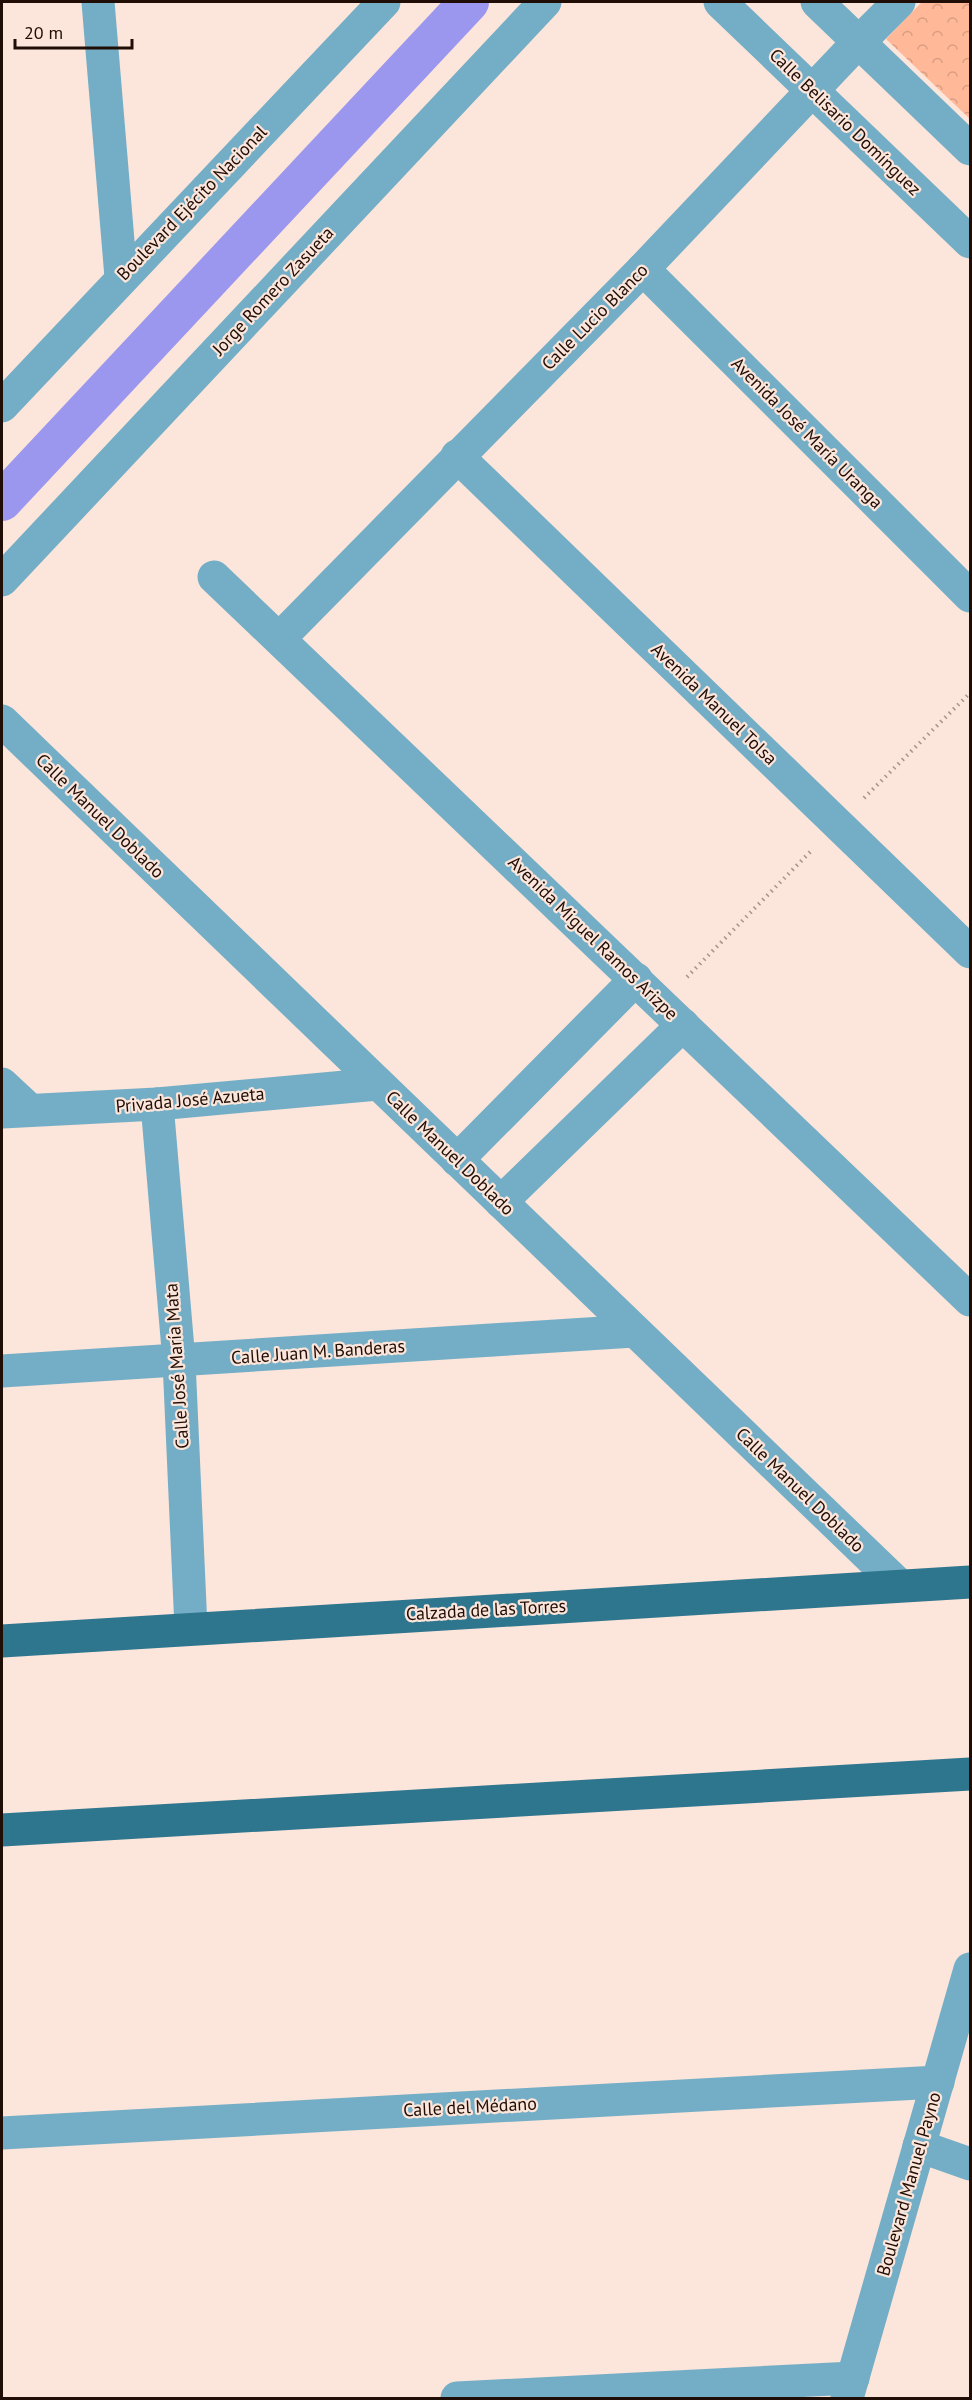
<svg xmlns="http://www.w3.org/2000/svg" width="972" height="2400" font-family="'PT Sans',sans-serif">
<defs>
<pattern id="forest-crowns" width="20" height="18" patternUnits="userSpaceOnUse" patternTransform="scale(1.5)"><rect width="20" height="18" fill="#ffb898"/><path d="M2 6a3 3 0 1 1 6 0M12 15a3 3 0 1 1 6 0" fill="none" stroke="#da9d82"/></pattern>
</defs>
<rect width="100%" height="100%" fill="#fce5da"/>
<path fill="url(#forest-crowns)" d="M 922,2 L 970,2 L 970,119 L 886,39 Z"/>
<g fill="none" stroke-linecap="round" stroke-linejoin="round">
<path stroke="#9c97ee" stroke-width="40" d="M 2,501 L 469,2"/>
<g stroke="#a9948a" stroke-width="4" stroke-dasharray="1.5 4.5" stroke-linecap="butt">
<path d="M 864,798 L 970,693"/>
<path d="M 687,977 L 812,850"/>
</g>
<g stroke="#73aec6" stroke-width="33">
<path d="M 98,2 L 121,277"/>
<path d="M 720,2 L 970,242"/>
<path d="M 817,2 L 970,149"/>
<path d="M 863,37 L 859,42 L 899,2"/>
<path d="M 643,269 L 970,596"/>
<path d="M 2,406 L 384,2"/>
<path d="M 457,456 L 970,952"/>
<path d="M 214,577 L 970,1300"/>
<path d="M 2,580 L 545,2"/>
<path d="M 280,638 L 643,269 L 863,37"/>
<path d="M 2,721 L 899,1585"/>
<path d="M 2,1084 L 30,1110"/>
<path d="M 157,1104 L 179,1361 L 191,1628"/>
<path d="M 2,1112 L 157,1104 L 378,1084"/>
<path d="M 457,1160 L 636,979"/>
<path d="M 501,1202 L 683,1025"/>
<path d="M 2,1371 L 634,1331"/>
<path d="M 2,2133 L 938,2082"/>
<path d="M 919,2146 L 970,2164"/>
<path d="M 457,2398 L 853,2378"/>
<path d="M 847,2398 L 970,1969"/>
</g>
<g stroke="#2e758e" stroke-width="33">
<path d="M 2,1641 L 970,1582"/>
<path d="M 2,1830 L 970,1774"/>
</g>
</g>
<g text-anchor="middle" stroke-width="4.5" stroke-linejoin="round" paint-order="stroke">
<g font-size="18" fill="#200d05" stroke="#fce5da">
<text transform="translate(845 122) rotate(44)" y="6">Calle Belisario Domínguez</text>
<text transform="translate(192 203) rotate(-46)" y="6">Boulevard Ejécito Nacional</text>
<text transform="translate(273 291) rotate(-47)" y="6">Jorge Romero Zasueta</text>
<text transform="translate(595 317) rotate(-45)" y="6">Calle Lucio Blanco</text>
<text transform="translate(807 433) rotate(45)" y="6">Avenida José María Uranga</text>
<text transform="translate(714 704) rotate(44)" y="6">Avenida Manuel Tolsa</text>
<text transform="translate(100 816) rotate(44)" y="6">Calle Manuel Doblado</text>
<text transform="translate(593 938) rotate(44)" y="6">Avenida Miguel Ramos Arizpe</text>
<text transform="translate(190 1100) rotate(-5)" y="6">Privada José Azueta</text>
<text transform="translate(450 1153) rotate(44)" y="6">Calle Manuel Doblado</text>
<text transform="translate(318 1352) rotate(-4)" y="6">Calle Juan M. Banderas</text>
<text transform="translate(177 1366) rotate(-94)" y="6">Calle José María Mata</text>
<text transform="translate(800 1490) rotate(44)" y="6">Calle Manuel Doblado</text>
<text transform="translate(486 1610) rotate(-3)" y="6">Calzada de las Torres</text>
<text transform="translate(470 2107) rotate(-3)" y="6">Calle del Médano</text>
<text transform="translate(909 2184) rotate(-74)" y="6">Boulevard Manuel Payno</text>
</g>
</g>
<rect width="972" height="2400" fill="none" stroke="#200d05" stroke-width="6"/>
<path d="M15 39v9h117v-9" fill="none" stroke="#200d05" stroke-width="3"/>
<text x="24" y="39" font-size="18" fill="#200d05" stroke="#fce5da" stroke-width="4.5" paint-order="stroke">20 m</text>
</svg>
